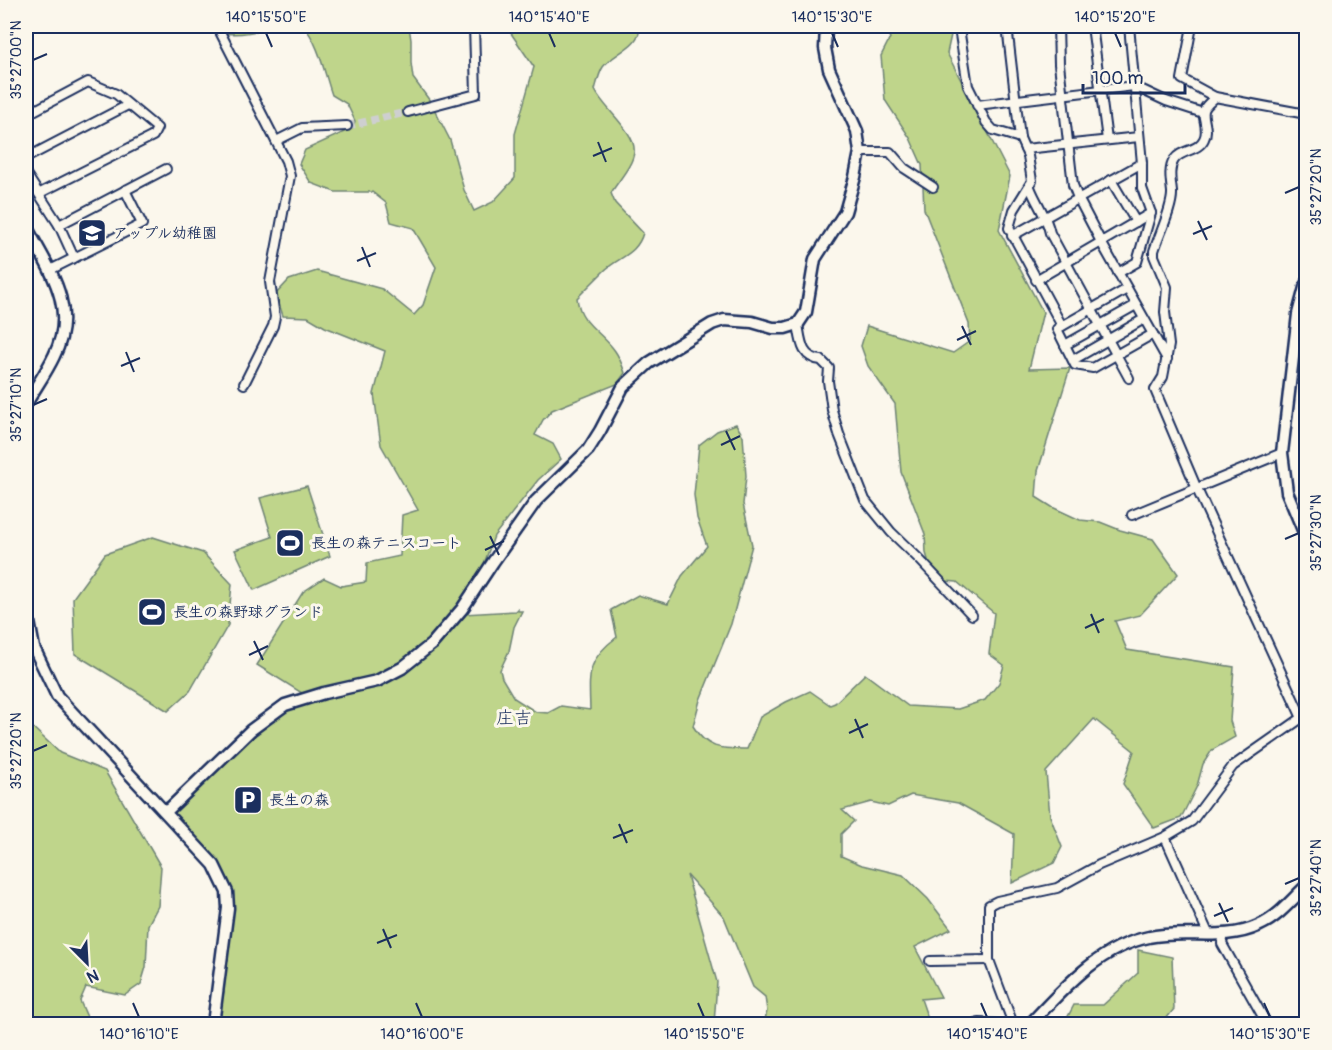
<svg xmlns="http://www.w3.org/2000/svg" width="1332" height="1050" font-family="Pangolin,'Klee One',sans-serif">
<rect width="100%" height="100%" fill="#fbf7ec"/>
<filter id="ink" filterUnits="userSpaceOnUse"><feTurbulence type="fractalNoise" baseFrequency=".0167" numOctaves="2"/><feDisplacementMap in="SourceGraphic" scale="12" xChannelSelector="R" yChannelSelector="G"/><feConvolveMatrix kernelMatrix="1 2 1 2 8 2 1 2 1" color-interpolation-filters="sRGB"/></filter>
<g filter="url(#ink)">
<g fill="#bfd58b" stroke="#6d8274" stroke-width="1.5">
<path d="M 194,26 L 272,26 C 246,37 220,36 194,26 Z"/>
<path d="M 303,26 L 409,26 L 411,40 L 411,63 L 413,78 L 430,101 L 450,140 L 464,190 L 474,211 L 493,202 L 515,178 L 515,134 L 534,67 L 506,26 L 640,26 C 641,46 613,53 603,67 C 599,73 597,83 595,90 C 603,108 637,133 634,152 C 633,165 618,181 611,193 L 615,203 L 643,233 C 637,255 618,257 604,271 C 595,280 586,289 577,298 C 580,324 602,332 615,351 C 620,358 622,365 625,373 L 617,384 L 552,410 L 543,420 L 535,435 L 553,444 L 561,459 L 538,480 L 494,536 L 475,589 L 464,614 L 516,611 L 518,609 L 518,611 L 522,611 L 514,627 L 509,651 L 500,670 L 502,678 L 514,698 L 536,712 L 548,713 L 561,706 L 590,710 C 589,674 586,660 617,637 L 611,610 L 638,595 L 668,604 L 682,576 L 707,546 L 697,518 L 694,495 L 699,445 L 717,431 L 736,424 L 743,436 L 746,476 L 743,504 L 752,545 L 731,624 L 700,700 L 693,726 C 707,750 722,749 747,749 L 760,717 L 786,702 L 810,691 L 830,705 L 835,703 L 865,674 L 908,706 L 958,709 L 985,700 L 999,683 L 1004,665 L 989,654 L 994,613 L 957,582 L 934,580 L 926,553 L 925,534 L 901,472 L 895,404 L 868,366 L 861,346 L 867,326 L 953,353 L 970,341 L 969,324 L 924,209 L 922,165 L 910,138 L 885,100 L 881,56 L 890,38 L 883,26 L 953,26 L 947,53 L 1010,176 L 999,230 L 1043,312 L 1029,369 L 1070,368 L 1038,471 L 1036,497 L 1052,507 L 1080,520 L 1100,522 L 1120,530 L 1153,539 L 1178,574 L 1140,615 L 1115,621 L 1127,650 L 1234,667 L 1230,721 L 1235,737 L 1212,750 L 1203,764 L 1197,786 L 1181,818 L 1154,828 L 1123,784 L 1134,751 L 1094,719 L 1046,772 L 1050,816 L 1062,847 L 1054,863 L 1012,883 L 1014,834 L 958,803 L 911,795 L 888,806 L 871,802 L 842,810 L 854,821 L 841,834 L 841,856 L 862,865 L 903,875 L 928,899 L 951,929 L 915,947 L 941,997 L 921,999 L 929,1022 L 917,1024 L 764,1024 L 767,1011 L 765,997 L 753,987 L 724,917 L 687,875 L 717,982 L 714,1024 L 217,1024 L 224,991 L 230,897 L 171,811 L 264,723 L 288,708 L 308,702 L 302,693 L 257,665 L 303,592 L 324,578 L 341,586 L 366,582 L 367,563 L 400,556 L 402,515 L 418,510 L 381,445 L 374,394 L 385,351 L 325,327 L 308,317 L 283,316 L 276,294 L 289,280 L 317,271 L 382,289 L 414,315 L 423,305 L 436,267 L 413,228 L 391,222 L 386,203 L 372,192 L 335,192 L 311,183 L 299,164 L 305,150 L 353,128 L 355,121 L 347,104 L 332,95 C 325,75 318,40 303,26 Z"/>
<path d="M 307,486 L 330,556 L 254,590 L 235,550 L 272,537 L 260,498 Z"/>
<path d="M 153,537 L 203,553 L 232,584 L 228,625 L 190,691 L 168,711 L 75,654 L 73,598 L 105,554 Z"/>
<path d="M 29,724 L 60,753 L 105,771 L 161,867 L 158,906 L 148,925 L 146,967 L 141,984 L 125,995 L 86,987 L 80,1001 L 90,1024 L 26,1024 L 26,809 L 28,806 L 31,783 Z"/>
<path d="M 1138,950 L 1172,957 L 1174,1009 L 1162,1024 L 1064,1024 L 1074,1005 L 1103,1005 L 1138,973 Z"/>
</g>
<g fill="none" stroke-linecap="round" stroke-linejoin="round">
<path stroke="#cecfd0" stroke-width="8" stroke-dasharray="8 4" stroke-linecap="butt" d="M 347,126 L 408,112"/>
<g stroke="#1b2f5e" stroke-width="12">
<g id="street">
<path d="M 217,26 L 286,161 L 290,176 L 270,282 L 275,317 L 273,326 L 244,384"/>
<path d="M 960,26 L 959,28 L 968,86 L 986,122 L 993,130 L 1020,138 L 1028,156 L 1032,181 L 1014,210 L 1009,228 L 1062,326"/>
<path d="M 1007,26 L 1020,138"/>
<path d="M 1058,26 L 1059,64 L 1073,185 L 1078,198 L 1101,242 L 1167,359"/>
<path d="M 1092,26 L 1107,140"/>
<path d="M 1192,26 L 1182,79 L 1215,97 L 1306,114"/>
<path d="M 977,105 L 1134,86 L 1166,101 L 1203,113"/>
<path d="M 408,112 L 476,94 L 474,26"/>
<path d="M 26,115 L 88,82 L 116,94 L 157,128 L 153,136 L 40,193"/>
<path d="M 276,141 L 302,128 L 347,126"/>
<path d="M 1025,149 L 1139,137"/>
<path d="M 860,152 L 890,152 L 904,168 L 933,187"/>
<path d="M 26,158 L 128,105"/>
<path d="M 26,174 L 59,225 L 74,258"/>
<path d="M 1111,180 L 1136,222"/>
<path d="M 1030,187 C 1037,205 1046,214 1050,233 L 1129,378"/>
<path d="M 59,225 L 166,169"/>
<path d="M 1012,236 L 1142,163"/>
<path d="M 50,270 L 142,224 L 125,190"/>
<path d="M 1118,273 L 1137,262 L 1151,213 L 1142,188 L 1142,163 L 1129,26"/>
<path d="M 1036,280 L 1151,213"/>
<path d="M 26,285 L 28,289 L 26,291"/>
<path d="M 1127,289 L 1057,329 L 1075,365 L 1093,368 L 1153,334"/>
<path d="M 798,324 C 801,341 801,358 821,360 L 829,368 L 828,381 L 832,410 L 839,434 L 865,500 L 891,532 L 919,559 L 972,615"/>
<path d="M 1065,345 L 1136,305"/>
<path d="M 1073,360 L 1144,319"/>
<path d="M 1197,489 L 1155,390 L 1163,377 L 1169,345 L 1165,312 L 1167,287 L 1154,256 L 1154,251 C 1159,235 1173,207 1172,192 C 1171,182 1168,169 1174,160 C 1181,149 1198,152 1204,139 C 1210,128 1200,116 1205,108 C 1207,104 1212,101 1215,97"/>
<path d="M 1197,489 L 1302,718"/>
<path d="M 1132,515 L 1282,453"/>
<path d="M 1165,837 L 1208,933"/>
<path d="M 1224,934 L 1222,944 L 1267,1024"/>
<path d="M 930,961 L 989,960"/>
<path d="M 974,1024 L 980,1023 L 998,1024"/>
<path d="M 1013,1024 L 989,960 L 989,905 L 997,901 L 1057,888 L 1099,865 L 1165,837 L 1192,821 L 1233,766 L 1306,715"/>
</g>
</g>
<g stroke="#1b2f5e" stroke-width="15">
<g id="secondary">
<path d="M 26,226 C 48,268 79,307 54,356 C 46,373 35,388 26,404"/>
<path d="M 1306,284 L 1298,314 L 1282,453 L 1287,492 L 1306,537"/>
<path d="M 26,606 L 34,648 L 57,696 L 214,865 L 227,892 L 228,908 L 213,1024"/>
<path d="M 166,812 L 251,730 L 285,705 L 324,693 L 377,681 L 402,668 L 432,644 L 462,609 L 493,562 L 536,501 L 588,450 L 600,431 L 623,387 L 649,363 L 712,324 L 724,320 L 752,322 L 773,328 L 785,328 L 798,324 L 806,312 L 815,259 L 845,212 L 855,177 L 860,152 L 857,131 L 829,69 L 825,48 L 826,26"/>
<path d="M 1030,1024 C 1063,989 1099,947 1149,937 C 1184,929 1224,942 1258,926 C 1277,918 1292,900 1306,886"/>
</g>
</g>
<use href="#street" stroke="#fbf7ec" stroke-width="8"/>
<use href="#secondary" stroke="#fbf7ec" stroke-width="10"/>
</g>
</g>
<path fill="none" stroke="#1b2f5e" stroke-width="2" d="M 266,33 L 272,47M 549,33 L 555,47M 832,33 L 838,47M 1115,33 L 1121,47M 33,60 L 47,54M 598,142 L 606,162M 593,156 L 612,148M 1285,193 L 1299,187M 1198,221 L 1207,240M 1193,234 L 1212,226M 362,247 L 370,267M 357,261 L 376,253M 962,326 L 971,345M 957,340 L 976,331M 126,352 L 134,372M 121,366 L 140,358M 33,405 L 47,399M 726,431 L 735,450M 721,445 L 740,436M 490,536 L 499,555M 1285,539 L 1299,533M 485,550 L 504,541M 1091,614 L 1099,633M 1085,628 L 1104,619M 254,641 L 263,660M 249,655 L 268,646M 855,719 L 863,738M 849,733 L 868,724M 33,751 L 47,745M 619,824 L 627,843M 613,838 L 633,830M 1285,884 L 1299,878M 1219,903 L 1228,922M 1214,916 L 1233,908M 383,929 L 391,948M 377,943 L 397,935M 133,1003 L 139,1017M 416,1003 L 422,1017M 698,1003 L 704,1017M 981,1003 L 987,1017M 1264,1003 L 1270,1017"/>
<defs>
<g id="school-square" transform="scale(1.5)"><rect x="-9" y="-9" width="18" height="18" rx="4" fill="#1b2f5e" stroke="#fbf7ec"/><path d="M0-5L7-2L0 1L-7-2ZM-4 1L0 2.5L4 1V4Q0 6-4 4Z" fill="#fff"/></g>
<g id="stadium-square" transform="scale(1.5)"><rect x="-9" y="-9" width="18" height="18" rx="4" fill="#1b2f5e" stroke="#fbf7ec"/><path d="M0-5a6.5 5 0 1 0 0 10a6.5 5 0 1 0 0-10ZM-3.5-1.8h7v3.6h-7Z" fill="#fff"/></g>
<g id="parking-square" transform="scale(1.5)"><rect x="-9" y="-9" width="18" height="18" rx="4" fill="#1b2f5e" stroke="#fbf7ec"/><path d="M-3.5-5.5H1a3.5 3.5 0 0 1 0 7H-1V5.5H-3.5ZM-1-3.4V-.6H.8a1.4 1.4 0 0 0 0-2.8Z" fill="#fff"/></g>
</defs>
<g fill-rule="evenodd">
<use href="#school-square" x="92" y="233"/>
<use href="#stadium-square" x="290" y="543"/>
<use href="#stadium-square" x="152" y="612"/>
<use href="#parking-square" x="248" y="800"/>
</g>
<g text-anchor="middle" stroke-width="6" stroke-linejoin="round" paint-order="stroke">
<g font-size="15" font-weight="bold" fill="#1b2f5e" stroke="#fbf7ec" text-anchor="start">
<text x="113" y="238">アップル幼稚園</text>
<text x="311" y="548">長生の森テニスコート</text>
<text x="173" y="617">長生の森野球グランド</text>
<text x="269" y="805">長生の森</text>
</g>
<g font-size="18" fill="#1b2f5e" stroke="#fbf7ec">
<text x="514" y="724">庄吉</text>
</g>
</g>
<rect width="1332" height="1050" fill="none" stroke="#fbf7ec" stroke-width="66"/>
<g transform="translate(87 963) rotate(156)" stroke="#fbf7ec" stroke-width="4.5" paint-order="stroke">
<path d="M0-4.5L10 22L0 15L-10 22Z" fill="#1b2f5e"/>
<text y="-9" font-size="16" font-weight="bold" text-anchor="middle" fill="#1b2f5e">N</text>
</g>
<path d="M1083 84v9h102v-9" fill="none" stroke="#1b2f5e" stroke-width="3"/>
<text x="1092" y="84" font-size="18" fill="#1b2f5e" stroke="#fbf7ec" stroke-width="4.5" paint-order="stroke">100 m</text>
<rect x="33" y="33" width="1266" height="984" fill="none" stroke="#1b2f5e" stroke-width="2"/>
<g font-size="15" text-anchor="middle" fill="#1b2f5e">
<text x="266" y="22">140°15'50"E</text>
<text x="549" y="22">140°15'40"E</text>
<text x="832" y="22">140°15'30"E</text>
<text x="1115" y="22">140°15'20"E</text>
<text transform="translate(16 60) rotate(-90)" y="5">35°27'00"N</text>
<text transform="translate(1316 187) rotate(-90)" y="5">35°27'20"N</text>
<text transform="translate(16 405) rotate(-90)" y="5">35°27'10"N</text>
<text transform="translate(1316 533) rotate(-90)" y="5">35°27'30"N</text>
<text transform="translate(16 751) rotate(-90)" y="5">35°27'20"N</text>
<text transform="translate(1316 878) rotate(-90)" y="5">35°27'40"N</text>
<text x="139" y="1039">140°16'10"E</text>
<text x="422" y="1039">140°16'00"E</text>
<text x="704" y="1039">140°15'50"E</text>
<text x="987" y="1039">140°15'40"E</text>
<text x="1270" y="1039">140°15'30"E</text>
</g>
</svg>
